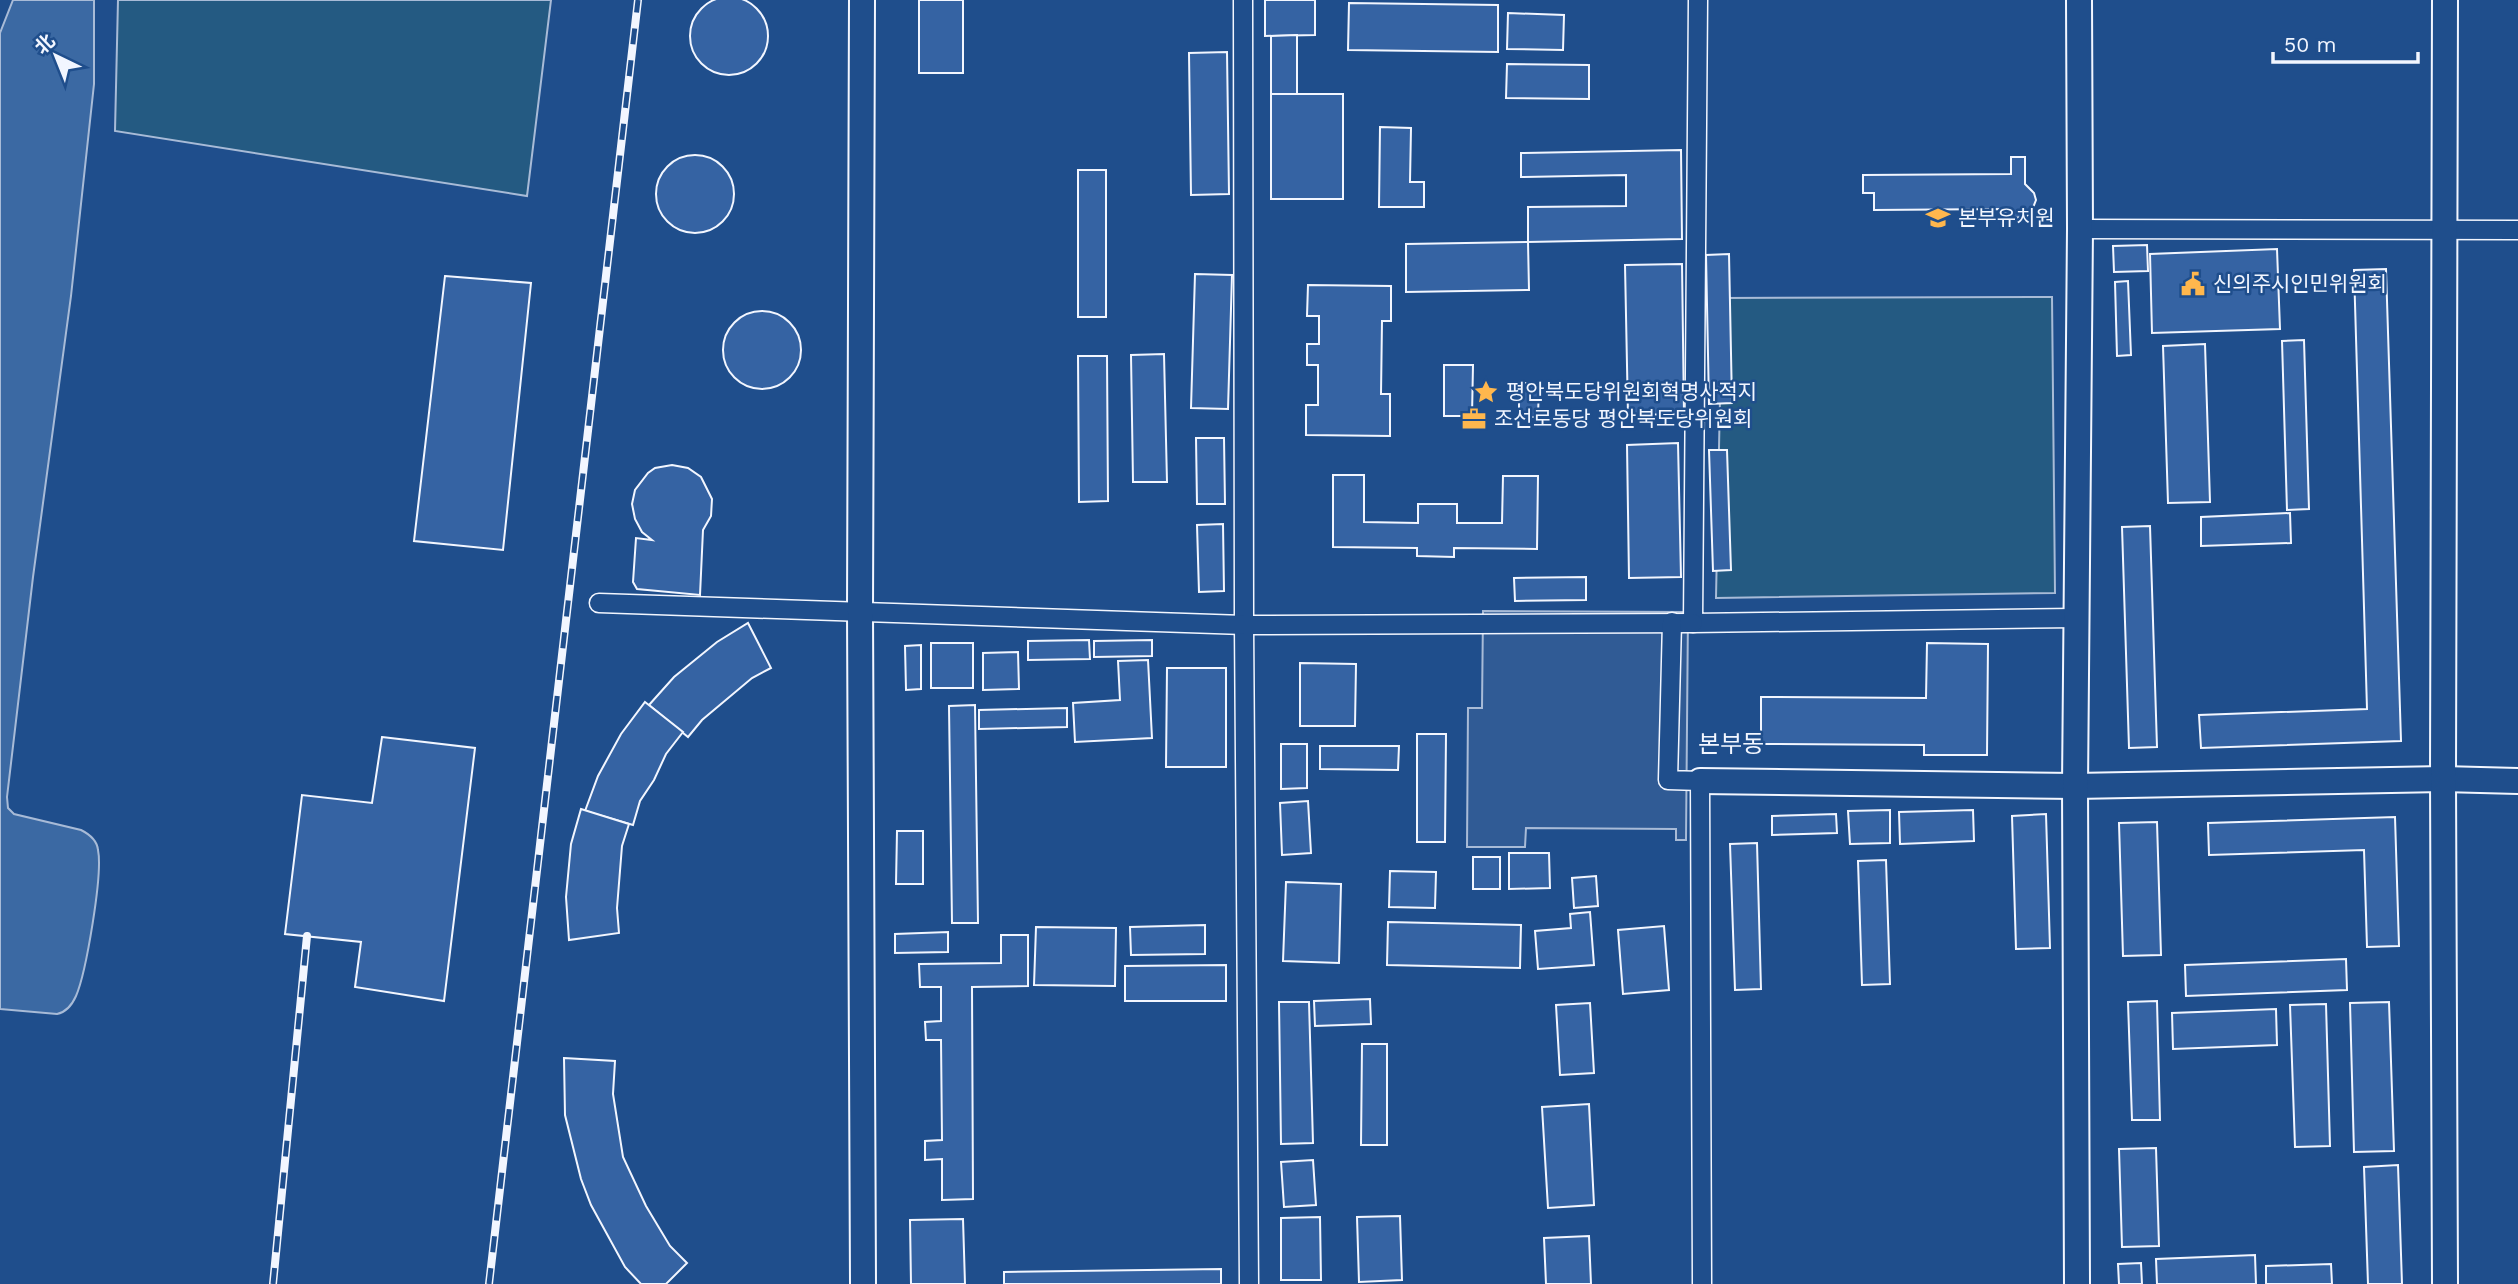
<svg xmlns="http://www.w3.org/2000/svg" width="2518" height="1284" font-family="'Work Sans','Noto Sans SC','Noto Sans KR',sans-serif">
<rect width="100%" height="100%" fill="#1f4e8c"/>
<g fill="#245a82" stroke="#a8bbd7" stroke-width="2">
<path d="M 118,0 L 551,0 L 527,196 L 115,131 Z"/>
<path d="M 2052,297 L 2055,593 L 1716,598 L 1722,298 Z"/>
</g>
<path fill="#305b95" stroke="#a8bbd7" stroke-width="2" d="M 1483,611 L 1688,612 L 1686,840 L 1676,840 L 1676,829 L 1526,828 L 1525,847 L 1467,847 L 1468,708 L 1482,708 Z"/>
<path fill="#3b69a3" stroke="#a8bbd7" stroke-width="2" d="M 13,0 L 94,0 L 94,84 L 71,296 L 33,577 L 7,797 L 8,808 L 14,814 L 81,830 C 89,834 97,840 98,850 C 103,874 86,973 76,996 C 72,1005 67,1012 57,1014 L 0,1009 L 0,33 Z"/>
<g fill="#3563a3" stroke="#f2f6ff" stroke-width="2">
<circle cx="729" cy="36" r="39"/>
<rect x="919" y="0" width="44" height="73"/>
<path d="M 1265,0 L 1315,0 L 1315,35 L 1265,36 Z"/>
<path d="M 1349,3 L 1498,5 L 1498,52 L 1348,50 Z"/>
<path d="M 1508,13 L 1564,15 L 1563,50 L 1507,49 Z"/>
<path d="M 1297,35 L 1297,94 L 1271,94 L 1271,36 Z"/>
<path d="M 1227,52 L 1229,194 L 1191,195 L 1189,53 Z"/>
<path d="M 1507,64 L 1589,65 L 1589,99 L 1506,98 Z"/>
<rect x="1271" y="94" width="72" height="105"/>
<path d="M 1380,127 L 1411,128 L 1410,182 L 1424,182 L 1424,207 L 1379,207 Z"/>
<path d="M 1681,150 L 1682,239 L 1528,242 L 1528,207 L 1626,206 L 1626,175 L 1521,177 L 1521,153 Z"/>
<circle cx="695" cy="194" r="39"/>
<path d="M 2011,157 L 2025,157 L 2025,184 L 2034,193 L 2036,200 L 2031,213 L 2025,217 L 2011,218 L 2001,209 L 1874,210 L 1874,193 L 1863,193 L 1863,175 L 2011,174 Z"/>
<rect x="1078" y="170" width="28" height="147"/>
<path d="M 1528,242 L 1529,290 L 1406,292 L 1406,244 Z"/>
<path d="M 2147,245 L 2148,271 L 2114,272 L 2113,246 Z"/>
<path d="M 2277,249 L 2280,329 L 2152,333 L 2150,254 Z"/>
<path d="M 1729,254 L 1732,403 L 1709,404 L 1706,255 Z"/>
<path d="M 1682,264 L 1684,414 L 1628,415 L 1625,265 Z"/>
<path d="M 2386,269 L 2401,741 L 2201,748 L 2199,715 L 2367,709 L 2354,270 Z"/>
<path d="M 1195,274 L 1232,275 L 1228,409 L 1191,408 Z"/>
<path d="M 445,276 L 531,283 L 503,550 L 414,541 Z"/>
<path d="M 2128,281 L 2131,355 L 2117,356 L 2115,282 Z"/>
<path d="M 1308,285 L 1391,286 L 1391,321 L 1382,321 L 1381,394 L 1390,394 L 1390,436 L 1306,435 L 1306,405 L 1318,405 L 1318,365 L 1307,365 L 1307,344 L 1319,344 L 1319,316 L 1307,316 Z"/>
<circle cx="762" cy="350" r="39"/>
<path d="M 2304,340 L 2309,509 L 2287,510 L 2282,341 Z"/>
<path d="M 2205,344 L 2210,502 L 2168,503 L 2163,346 Z"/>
<path d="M 1164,354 L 1167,482 L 1133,482 L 1131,355 Z"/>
<path d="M 1078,356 L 1107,356 L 1108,501 L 1079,502 Z"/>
<path d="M 1444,365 L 1473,365 L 1472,416 L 1444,416 Z"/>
<path d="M 1519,383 L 1539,383 L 1538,417 L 1519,417 Z"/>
<path d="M 1196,438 L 1224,438 L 1225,504 L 1197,504 Z"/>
<path d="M 1678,443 L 1681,577 L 1629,578 L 1627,445 Z"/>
<path d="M 1709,450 L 1727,450 L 1731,570 L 1713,571 Z"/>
<path d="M 672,465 L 688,468 L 701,477 L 712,499 L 711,516 L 703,530 L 700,595 L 637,589 L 633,582 L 636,538 L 652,540 L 642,532 L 635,519 L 632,504 L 635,490 L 648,473 L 655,468 Z"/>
<path d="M 1333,475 L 1364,475 L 1364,522 L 1418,523 L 1418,504 L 1457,504 L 1457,523 L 1502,523 L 1503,476 L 1538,476 L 1537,549 L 1454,548 L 1454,557 L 1417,556 L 1417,548 L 1333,547 Z"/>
<path d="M 2290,513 L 2291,543 L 2201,546 L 2201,517 Z"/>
<path d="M 1223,524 L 1224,591 L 1199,592 L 1197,525 Z"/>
<path d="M 2150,526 L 2157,747 L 2129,748 L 2122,527 Z"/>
<path d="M 1586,577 L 1586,600 L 1515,601 L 1514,578 Z"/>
<path d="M 748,623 L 771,668 L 752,678 L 702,720 L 688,737 L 649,705 L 674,677 L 717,642 Z"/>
<path d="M 1089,640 L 1090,659 L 1028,660 L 1028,641 Z"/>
<path d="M 1152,640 L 1152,656 L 1094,657 L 1094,641 Z"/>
<rect x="931" y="643" width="42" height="45"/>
<path d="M 1927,643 L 1988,644 L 1987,755 L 1924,755 L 1924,745 L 1761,744 L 1761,697 L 1926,698 Z"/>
<path d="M 921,645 L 921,689 L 906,690 L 905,646 Z"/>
<path d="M 1018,652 L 1019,689 L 983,690 L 983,653 Z"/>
<path d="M 1148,660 L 1152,738 L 1075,742 L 1073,703 L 1120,700 L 1118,661 Z"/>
<path d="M 1300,663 L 1356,664 L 1355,726 L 1300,726 Z"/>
<path d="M 1167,668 L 1226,668 L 1226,767 L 1166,767 Z"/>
<path d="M 645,702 L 683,732 L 666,754 L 654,780 L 640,801 L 633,825 L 585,811 L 598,776 L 621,734 Z"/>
<path d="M 975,705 L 978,923 L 952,923 L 949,706 Z"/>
<path d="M 1067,708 L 1067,727 L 979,729 L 979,710 Z"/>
<path d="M 1417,734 L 1446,734 L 1445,842 L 1417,842 Z"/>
<path d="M 382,737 L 475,748 L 444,1001 L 355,987 L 361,942 L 285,934 L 302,795 L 372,803 Z"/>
<path d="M 1281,744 L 1307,744 L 1307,788 L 1281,789 Z"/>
<path d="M 1320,746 L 1399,746 L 1398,770 L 1320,769 Z"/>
<path d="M 1308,801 L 1311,853 L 1282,855 L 1280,803 Z"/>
<path d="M 581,809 L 629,824 L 622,846 L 617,908 L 619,933 L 569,940 L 566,897 L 571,844 Z"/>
<path d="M 1890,810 L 1890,843 L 1850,844 L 1848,811 Z"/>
<path d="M 1973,810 L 1974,841 L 1900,844 L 1899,812 Z"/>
<path d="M 1836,814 L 1837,833 L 1772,835 L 1772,816 Z"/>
<path d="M 2046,814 L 2050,948 L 2016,949 L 2012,816 Z"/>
<path d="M 2395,817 L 2399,946 L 2367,947 L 2364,850 L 2209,855 L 2208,823 Z"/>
<path d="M 2157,822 L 2161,955 L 2123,956 L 2119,823 Z"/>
<path d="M 897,831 L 923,831 L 923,884 L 896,884 Z"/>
<path d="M 1757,843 L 1761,989 L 1735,990 L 1730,844 Z"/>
<path d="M 1509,853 L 1549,853 L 1550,888 L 1509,889 Z"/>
<rect x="1473" y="857" width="27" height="32"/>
<path d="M 1886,860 L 1890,984 L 1862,985 L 1858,861 Z"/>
<path d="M 1390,871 L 1436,872 L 1435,908 L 1389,907 Z"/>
<path d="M 1596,876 L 1598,906 L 1574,908 L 1572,878 Z"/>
<path d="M 1286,882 L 1341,884 L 1339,963 L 1283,961 Z"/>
<path d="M 1590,912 L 1594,965 L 1538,969 L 1535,931 L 1571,928 L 1570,914 Z"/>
<path d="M 1388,922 L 1521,925 L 1520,968 L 1387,965 Z"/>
<path d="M 1205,925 L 1205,954 L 1131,955 L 1130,927 Z"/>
<path d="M 1664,926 L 1669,990 L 1623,994 L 1618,930 Z"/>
<path d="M 1036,927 L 1116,928 L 1115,986 L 1034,985 Z"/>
<path d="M 948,932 L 948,952 L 895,953 L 895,934 Z"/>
<path d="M 1001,935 L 1028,935 L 1028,986 L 972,987 L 973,1199 L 942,1200 L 942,1159 L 925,1160 L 925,1141 L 942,1140 L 941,1040 L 926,1040 L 925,1022 L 941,1021 L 941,987 L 920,987 L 919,964 L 1001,963 Z"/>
<path d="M 2346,959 L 2347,990 L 2186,996 L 2185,965 Z"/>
<path d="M 1226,965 L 1226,1001 L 1125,1001 L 1125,966 Z"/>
<path d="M 1370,999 L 1371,1024 L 1315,1026 L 1314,1001 Z"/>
<path d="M 2157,1001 L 2160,1120 L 2132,1120 L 2128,1002 Z"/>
<path d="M 1279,1002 L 1309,1002 L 1313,1143 L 1281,1144 Z"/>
<path d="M 2389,1002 L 2394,1151 L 2354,1152 L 2350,1003 Z"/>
<path d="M 1590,1003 L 1594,1073 L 1560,1075 L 1556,1005 Z"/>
<path d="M 2326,1004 L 2330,1146 L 2295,1147 L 2290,1005 Z"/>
<path d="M 2276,1009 L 2277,1045 L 2173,1049 L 2172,1013 Z"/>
<path d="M 1362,1044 L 1387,1044 L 1387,1145 L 1361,1145 Z"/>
<path d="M 564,1058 L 615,1061 L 613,1094 L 623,1157 L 646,1206 L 670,1246 L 687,1263 L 666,1284 L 641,1284 L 625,1267 L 591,1205 L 581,1179 L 565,1115 Z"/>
<path d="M 1589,1104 L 1594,1205 L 1548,1208 L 1542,1107 Z"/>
<path d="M 2156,1148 L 2159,1246 L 2122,1247 L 2119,1149 Z"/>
<path d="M 1313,1160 L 1316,1205 L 1284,1207 L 1281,1162 Z"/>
<path d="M 2398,1165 L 2402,1284 L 2368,1284 L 2364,1167 Z"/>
<path d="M 1400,1216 L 1402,1280 L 1359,1282 L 1357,1217 Z"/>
<path d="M 1320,1217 L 1321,1280 L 1281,1280 L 1281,1218 Z"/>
<path d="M 963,1219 L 965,1284 L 911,1284 L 910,1220 Z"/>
<path d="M 1589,1236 L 1591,1284 L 1546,1284 L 1544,1238 Z"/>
<path d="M 2255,1255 L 2256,1284 L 2157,1284 L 2156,1259 Z"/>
<path d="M 2141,1263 L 2142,1284 L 2119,1284 L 2118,1264 Z"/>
<path d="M 2331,1264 L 2332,1284 L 2266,1284 L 2266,1266 Z"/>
<path d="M 1221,1269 L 1221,1284 L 1004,1284 L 1004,1272 Z"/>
</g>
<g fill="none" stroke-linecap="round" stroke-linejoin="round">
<g stroke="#f2f6ff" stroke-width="21">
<g id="street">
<path d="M 1243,0 L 1244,625 L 1249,1284"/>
<path d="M 1698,0 L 1693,623 L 2076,618"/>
<path d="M 2080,229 L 2518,230"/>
<path d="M 599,603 L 1244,625 L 1693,623"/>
<path d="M 1672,622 L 1668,780 L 1700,781 L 1702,1284"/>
</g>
</g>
<g stroke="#f2f6ff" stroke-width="28">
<g id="secondary">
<path d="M 862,0 L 860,612 L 863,1284"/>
<path d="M 1700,781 L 2075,786 L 2443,779 L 2518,781"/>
<path d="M 2077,1284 L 2075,786 L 2080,229 L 2079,0"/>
<path d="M 2445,1284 L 2443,779 L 2445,0"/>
</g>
</g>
<use href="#street" stroke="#1f4e8c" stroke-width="18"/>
<use href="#secondary" stroke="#1f4e8c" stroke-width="24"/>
<g stroke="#f2f6ff" stroke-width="8">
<g id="rail">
<path d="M 273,1284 L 307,936"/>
<path d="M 489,1284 L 638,0"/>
</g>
</g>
<use href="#rail" stroke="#1f4e8c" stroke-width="5" stroke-dasharray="16" stroke-linecap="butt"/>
</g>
<defs>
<g id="school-bare" transform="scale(1.89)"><path d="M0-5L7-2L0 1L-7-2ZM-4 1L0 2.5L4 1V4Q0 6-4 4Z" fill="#ffb74d" stroke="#1f4e8c" stroke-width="2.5" paint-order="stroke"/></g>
<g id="civic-bare" transform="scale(1.89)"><path d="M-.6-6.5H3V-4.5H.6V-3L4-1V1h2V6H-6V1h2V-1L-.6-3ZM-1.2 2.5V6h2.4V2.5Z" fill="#ffb74d" stroke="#1f4e8c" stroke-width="2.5" paint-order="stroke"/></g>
<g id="sight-bare" transform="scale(1.89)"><path d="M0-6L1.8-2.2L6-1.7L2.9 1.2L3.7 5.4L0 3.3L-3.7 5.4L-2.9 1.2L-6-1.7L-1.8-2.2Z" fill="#ffb74d" stroke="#1f4e8c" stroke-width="2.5" paint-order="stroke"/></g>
<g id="office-bare" transform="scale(1.89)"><path d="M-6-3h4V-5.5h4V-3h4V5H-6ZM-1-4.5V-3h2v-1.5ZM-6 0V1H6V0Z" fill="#ffb74d" stroke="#1f4e8c" stroke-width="2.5" paint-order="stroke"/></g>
</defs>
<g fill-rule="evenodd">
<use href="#school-bare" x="1938" y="218"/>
<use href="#civic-bare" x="2193" y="284"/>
<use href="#sight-bare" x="1486" y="392"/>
<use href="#office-bare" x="1474" y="419"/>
</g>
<g text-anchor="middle" stroke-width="5" stroke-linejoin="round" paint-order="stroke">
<g font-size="21" fill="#f2f6ff" stroke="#1f4e8c" text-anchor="start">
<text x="1958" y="225">본부유치원</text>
<text x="2213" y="291">신의주시인민위원회</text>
<text x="1506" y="399">평안북도당위원회혁명사적지</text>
<text x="1494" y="426">조선로동당 평안북도당위원회</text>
</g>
<g font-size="24" fill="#f2f6ff" stroke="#1f4e8c">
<text x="1731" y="752">본부동</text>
</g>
</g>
<g transform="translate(56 56) rotate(317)" stroke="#1f4e8c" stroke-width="5" paint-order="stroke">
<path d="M0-5L12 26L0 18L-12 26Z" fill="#f2f6ff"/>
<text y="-10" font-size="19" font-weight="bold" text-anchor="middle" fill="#f2f6ff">北</text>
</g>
<path d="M2273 52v10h145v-10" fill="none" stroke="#f2f6ff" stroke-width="3.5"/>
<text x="2284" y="52" font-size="21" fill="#f2f6ff" stroke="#1f4e8c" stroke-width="5" paint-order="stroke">50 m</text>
</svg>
